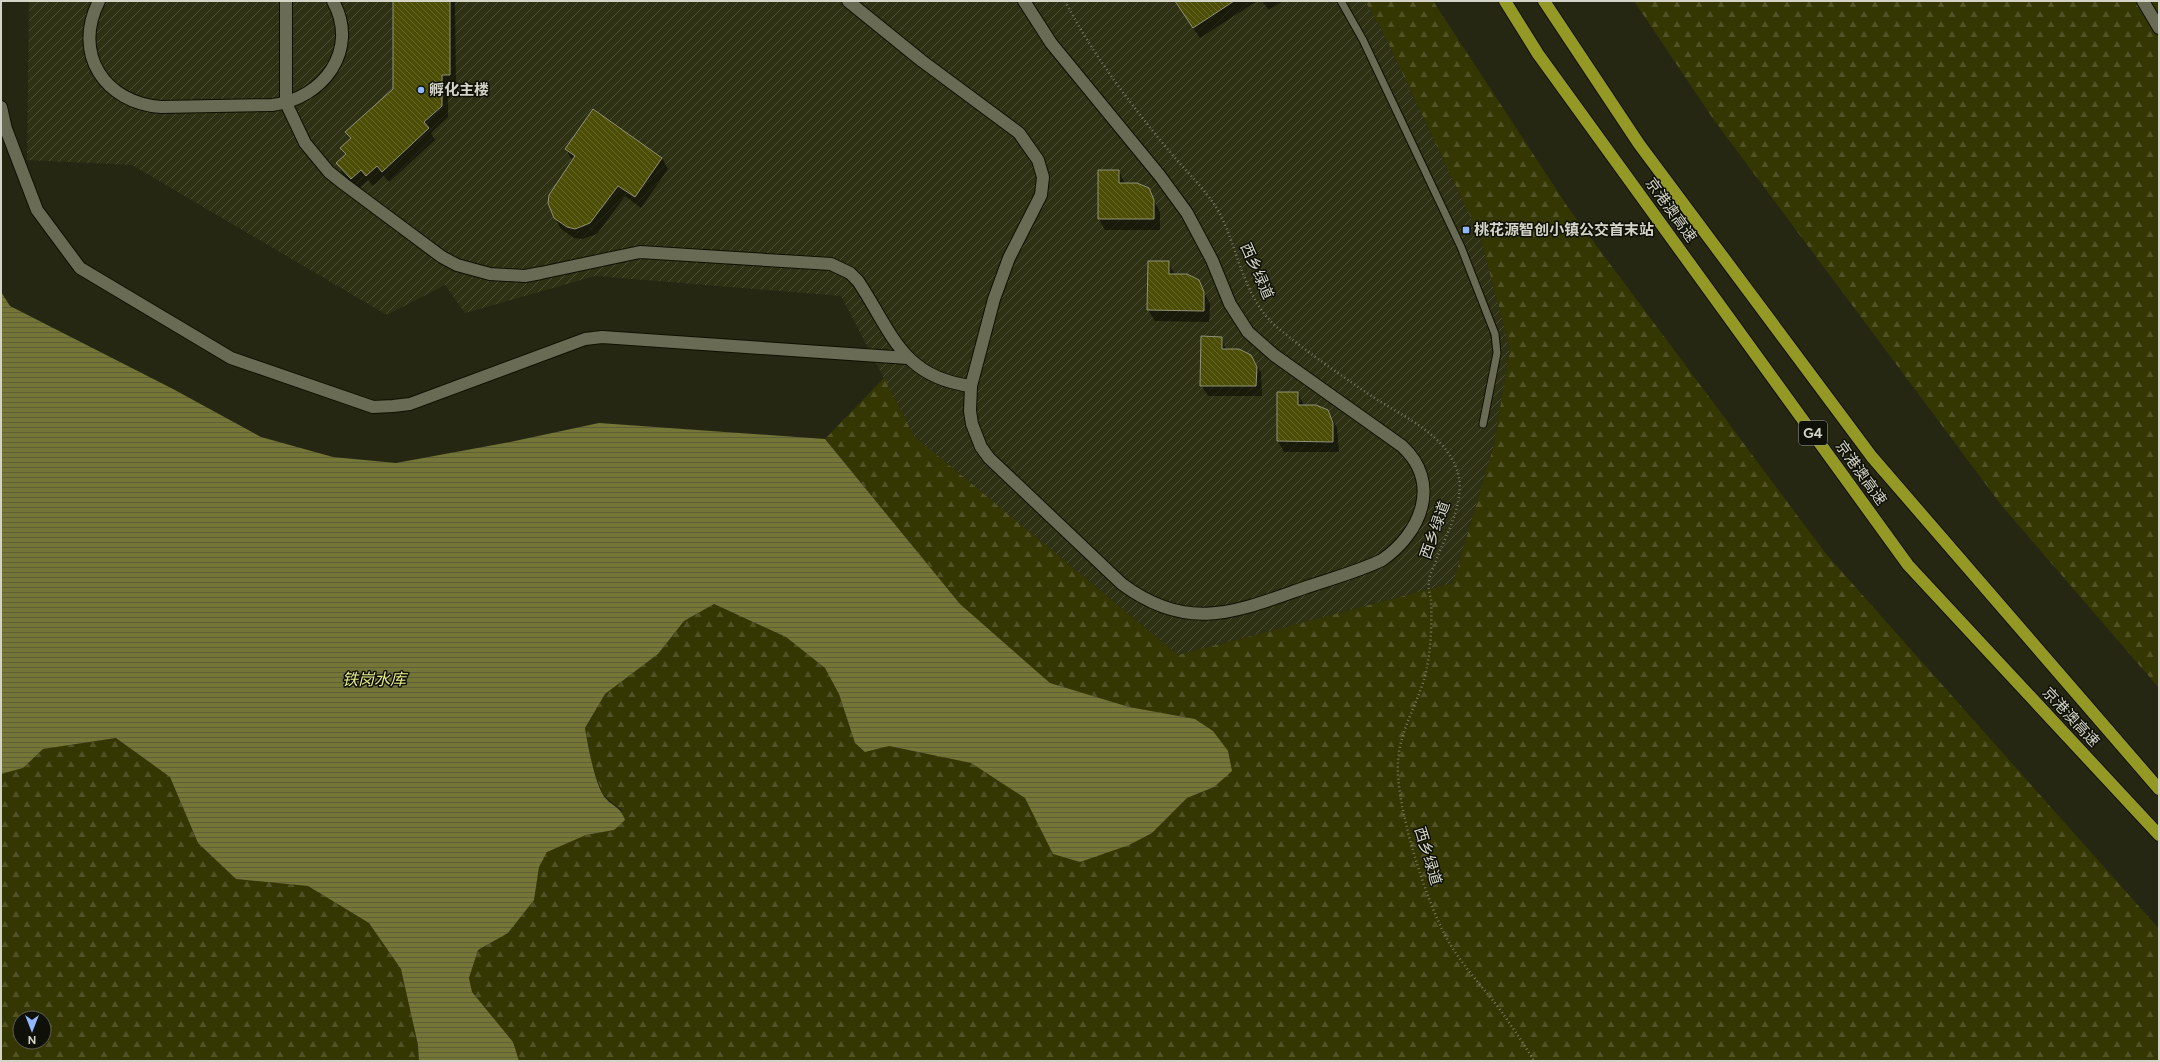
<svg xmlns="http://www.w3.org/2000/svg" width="2160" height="1062" font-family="Figtree,'Noto Sans SC',sans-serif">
<defs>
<pattern id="industrial-furrows" width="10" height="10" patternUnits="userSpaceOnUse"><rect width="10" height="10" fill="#2f3114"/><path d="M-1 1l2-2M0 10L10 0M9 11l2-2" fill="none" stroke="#4c4e35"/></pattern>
<pattern id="forest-firs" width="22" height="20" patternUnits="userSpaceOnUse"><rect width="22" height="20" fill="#353703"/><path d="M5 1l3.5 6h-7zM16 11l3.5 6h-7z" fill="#515326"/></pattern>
<pattern id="water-rules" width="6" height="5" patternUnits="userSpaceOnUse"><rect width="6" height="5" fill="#737636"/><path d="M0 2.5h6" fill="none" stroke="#5f6038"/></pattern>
<pattern id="building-back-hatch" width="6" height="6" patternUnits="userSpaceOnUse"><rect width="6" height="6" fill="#4c4e05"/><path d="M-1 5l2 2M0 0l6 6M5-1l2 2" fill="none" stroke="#656728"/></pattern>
</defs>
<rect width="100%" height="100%" fill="#262712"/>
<path fill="url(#industrial-furrows)" d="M 29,1 L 1365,1 L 1382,30 L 1480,237 L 1510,348 L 1494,445 L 1453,583 L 1178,655 L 914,436 L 841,296 L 595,276 L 465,313 L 445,285 L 387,315 L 132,165 L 27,160 Z"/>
<g fill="url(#forest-firs)" fill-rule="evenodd">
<path d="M 1365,1 L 1433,1 L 1569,209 L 1826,554 L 2159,929 L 2159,1061 L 519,1061 L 513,1042 L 472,992 L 469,978 L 478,950 L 508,933 L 534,900 L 539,867 L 547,852 L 586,835 L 614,830 L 622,810 L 603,795 L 592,764 L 585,728 L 605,694 L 658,654 L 684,621 L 714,604 L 786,637 L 825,668 L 839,694 L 855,743 L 865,752 L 889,746 L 971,763 L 1025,797 L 1054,854 L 1080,862 L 1152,833 L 1187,798 L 1214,787 L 1195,719 L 1129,707 L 1050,683 L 960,604 L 825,439 L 884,378 L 914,436 L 1178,655 L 1453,583 L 1494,445 L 1510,348 L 1480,237 L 1382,30 Z"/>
<path d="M 1634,1 L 2159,1 L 2159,688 L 2002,506 L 1714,120 Z"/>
<path d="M 116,738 L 170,777 L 198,843 L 236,879 L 308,886 L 369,923 L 401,969 L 418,1045 L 419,1061 L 1,1061 L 1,774 L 23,768 L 43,749 ZM 20,1018 L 44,1018 L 44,1042 L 20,1042 Z"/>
</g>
<path fill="url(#water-rules)" d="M 1,292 L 10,306 L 173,389 L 261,437 L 333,457 L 396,463 L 510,442 L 599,423 L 825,439 L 960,604 L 1050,683 L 1129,707 L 1195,719 L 1213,731 L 1228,751 L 1232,771 L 1214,787 L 1187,798 L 1152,833 L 1129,845 L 1080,862 L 1053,854 L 1025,798 L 971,763 L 889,746 L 865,752 L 855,743 L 839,694 L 825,668 L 786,637 L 714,604 L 684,621 L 658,654 L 605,694 L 585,728 C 588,746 594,779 603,795 C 610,806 620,805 625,820 L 614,830 L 586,835 L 547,852 L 539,867 L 534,900 L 508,933 L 478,950 L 469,978 L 472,992 L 513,1042 L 519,1061 L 419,1061 L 418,1045 L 401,969 L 369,923 L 308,886 L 236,879 L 198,843 L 170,777 L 116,738 L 43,749 L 23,768 L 1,774 Z"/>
<g fill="#0007">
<path d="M 394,1 L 455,1 L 456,86 L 448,86 L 448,117 L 431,133 L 435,140 L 389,182 L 384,176 L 373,186 L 368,180 L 357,190 L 343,174 L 337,163 L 346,155 L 342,148 L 351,140 L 347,132 L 394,89 Z"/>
<path d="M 1175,1 L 1257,1 L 1200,38 Z"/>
<path d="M 1262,1 L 1283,1 L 1269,10 Z"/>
<path d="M 566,149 L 662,158 L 668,169 L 641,208 L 625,196 L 597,234 L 582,239 L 574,238 L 561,229 L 555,218 L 572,160 Z"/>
<path d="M 1119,171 L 1125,184 L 1148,189 L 1160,212 L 1160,230 L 1105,230 L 1099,219 Z"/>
<path d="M 1149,262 L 1168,262 L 1175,275 L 1198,280 L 1210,304 L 1209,322 L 1155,321 L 1148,310 Z"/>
<path d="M 1221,338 L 1227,351 L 1245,352 L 1254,361 L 1261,372 L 1262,396 L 1208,396 L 1201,385 Z"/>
<path d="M 1298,393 L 1304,406 L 1322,407 L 1331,416 L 1337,428 L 1339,452 L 1284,452 L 1278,441 Z"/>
</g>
<g fill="url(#building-back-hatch)" stroke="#909279">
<path d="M 393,1 L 450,1 L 450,75 L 442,75 L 442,106 L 424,122 L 429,128 L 382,172 L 377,166 L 366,176 L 361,170 L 351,179 L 336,163 L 346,154 L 340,148 L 351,138 L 345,132 L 393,89 Z"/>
<path d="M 1175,1 L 1234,1 L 1193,28 Z"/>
<path d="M 593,109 L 662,158 L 635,197 L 618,186 L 590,223 L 575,229 L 567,227 L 554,218 L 548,203 L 549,195 L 575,156 L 565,149 Z"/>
<path d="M 1098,170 L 1119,170 L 1119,183 L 1137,183 L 1149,188 L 1154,200 L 1154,219 L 1098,219 Z"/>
<path d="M 1148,261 L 1169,261 L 1169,274 L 1187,274 L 1199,280 L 1204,292 L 1204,311 L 1147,310 Z"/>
<path d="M 1201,336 L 1222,337 L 1222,349 L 1239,349 L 1251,355 L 1257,367 L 1256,386 L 1200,386 Z"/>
<path d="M 1277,392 L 1298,392 L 1298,405 L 1316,405 L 1328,410 L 1333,423 L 1333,442 L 1277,441 Z"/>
</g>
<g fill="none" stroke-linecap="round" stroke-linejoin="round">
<g stroke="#0f1000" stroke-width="9">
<path id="lane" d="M 1341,1 L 1363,40 L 1461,247 L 1495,334 L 1497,353 L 1483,424"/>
</g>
<g stroke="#0f1000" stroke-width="14">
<g id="street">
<path d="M 99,1 C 72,54 105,103 161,107 L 272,105 C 323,99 360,50 333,1"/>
<path d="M 286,1 L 286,103 L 305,143 L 329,172 L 344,184 L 442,257 L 457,265 L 490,274 L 525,276 L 541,273 L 640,252 L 831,264 L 850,273 L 858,281 C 892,332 901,377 971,386"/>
<path d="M 848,1 L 922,61 L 1019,133 L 1038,160 L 1043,177 L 1041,195 L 1009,258 L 994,299 L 971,386 L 970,411 L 972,424 L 981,447 L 989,458 L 1122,584 C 1188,633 1235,612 1304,588 C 1330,579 1357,572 1382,560 C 1421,533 1442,483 1402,446 L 1274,355 L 1248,332 L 1230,304 L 1212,260 L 1187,213 L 1160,176 L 1051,43 L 1024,1"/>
<path d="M 2143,1 L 2159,28"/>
<path d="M 1,107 L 6,129 L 37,210 L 80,268 L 231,358 L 373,407 L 393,406 L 410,404 L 585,339 L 602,337 L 908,358"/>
</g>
</g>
<g stroke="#0f1000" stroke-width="14">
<g id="highway">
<path d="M 1505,1 L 1538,54 L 1908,565 L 2159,835"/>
<path d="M 1544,1 L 1639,144 L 1872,457 L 2159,789"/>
</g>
</g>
<path stroke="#787968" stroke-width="2.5" stroke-dasharray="1 3" stroke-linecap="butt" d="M 1065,1 C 1093,55 1131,105 1170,152 C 1187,173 1209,192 1221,216 C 1239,253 1245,301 1278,328 C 1307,352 1339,374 1370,395 C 1400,415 1442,432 1456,467 C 1468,497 1448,530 1437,558 C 1435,565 1429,574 1429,582 C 1428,588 1430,594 1431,600 C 1432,625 1431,652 1425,676 C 1417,705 1400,730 1398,761 C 1395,804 1425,898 1446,937 C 1459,961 1478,982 1495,1003 C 1509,1022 1522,1041 1534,1061"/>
<use href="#lane" stroke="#696b54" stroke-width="7"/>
<use href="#street" stroke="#696b54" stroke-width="12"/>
<use href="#highway" stroke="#949825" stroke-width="12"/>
</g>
<g fill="#91b8fd" stroke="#0f1007" stroke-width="1.5">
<circle cx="421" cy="90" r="4"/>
<rect x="1462" y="226" width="8" height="8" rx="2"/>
</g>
<g text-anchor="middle" stroke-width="3" stroke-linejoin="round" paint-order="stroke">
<rect fill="#0f1007" stroke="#999a8e" stroke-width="1" x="1799" y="421" width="28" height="24" rx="3"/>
<g font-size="14" font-weight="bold" fill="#d4d5c8">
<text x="1813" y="438">G4</text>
</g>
<g font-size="15" font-weight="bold" fill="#d4d5c8" stroke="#0f1007" text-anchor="start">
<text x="429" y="95">孵化主楼</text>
<text x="1474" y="235">桃花源智创小镇公交首末站</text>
</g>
<g font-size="15" fill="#d4d5c8" stroke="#0f1007">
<text transform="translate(1671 210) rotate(54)" y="5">京港澳高速</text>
<text transform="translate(1257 271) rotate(66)" y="5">西乡绿道</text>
<text transform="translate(1861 473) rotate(54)" y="5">京港澳高速</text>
<text transform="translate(1435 530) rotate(-70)" y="5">西乡绿道</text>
<text transform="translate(2071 717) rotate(47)" y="5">京港澳高速</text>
<text transform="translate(1428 856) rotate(73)" y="5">西乡绿道</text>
</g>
<g font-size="16" font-style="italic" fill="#e6ec8d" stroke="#0f1007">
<text x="374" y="685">铁岗水库</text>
</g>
</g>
<rect width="2160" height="1062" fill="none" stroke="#d4d5c8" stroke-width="4"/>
<g transform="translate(32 1030) rotate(180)"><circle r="19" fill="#0f1007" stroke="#5e5f54"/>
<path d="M0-3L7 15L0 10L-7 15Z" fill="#91b8fd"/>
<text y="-6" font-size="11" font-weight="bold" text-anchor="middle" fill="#d4d5c8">N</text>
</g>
</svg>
